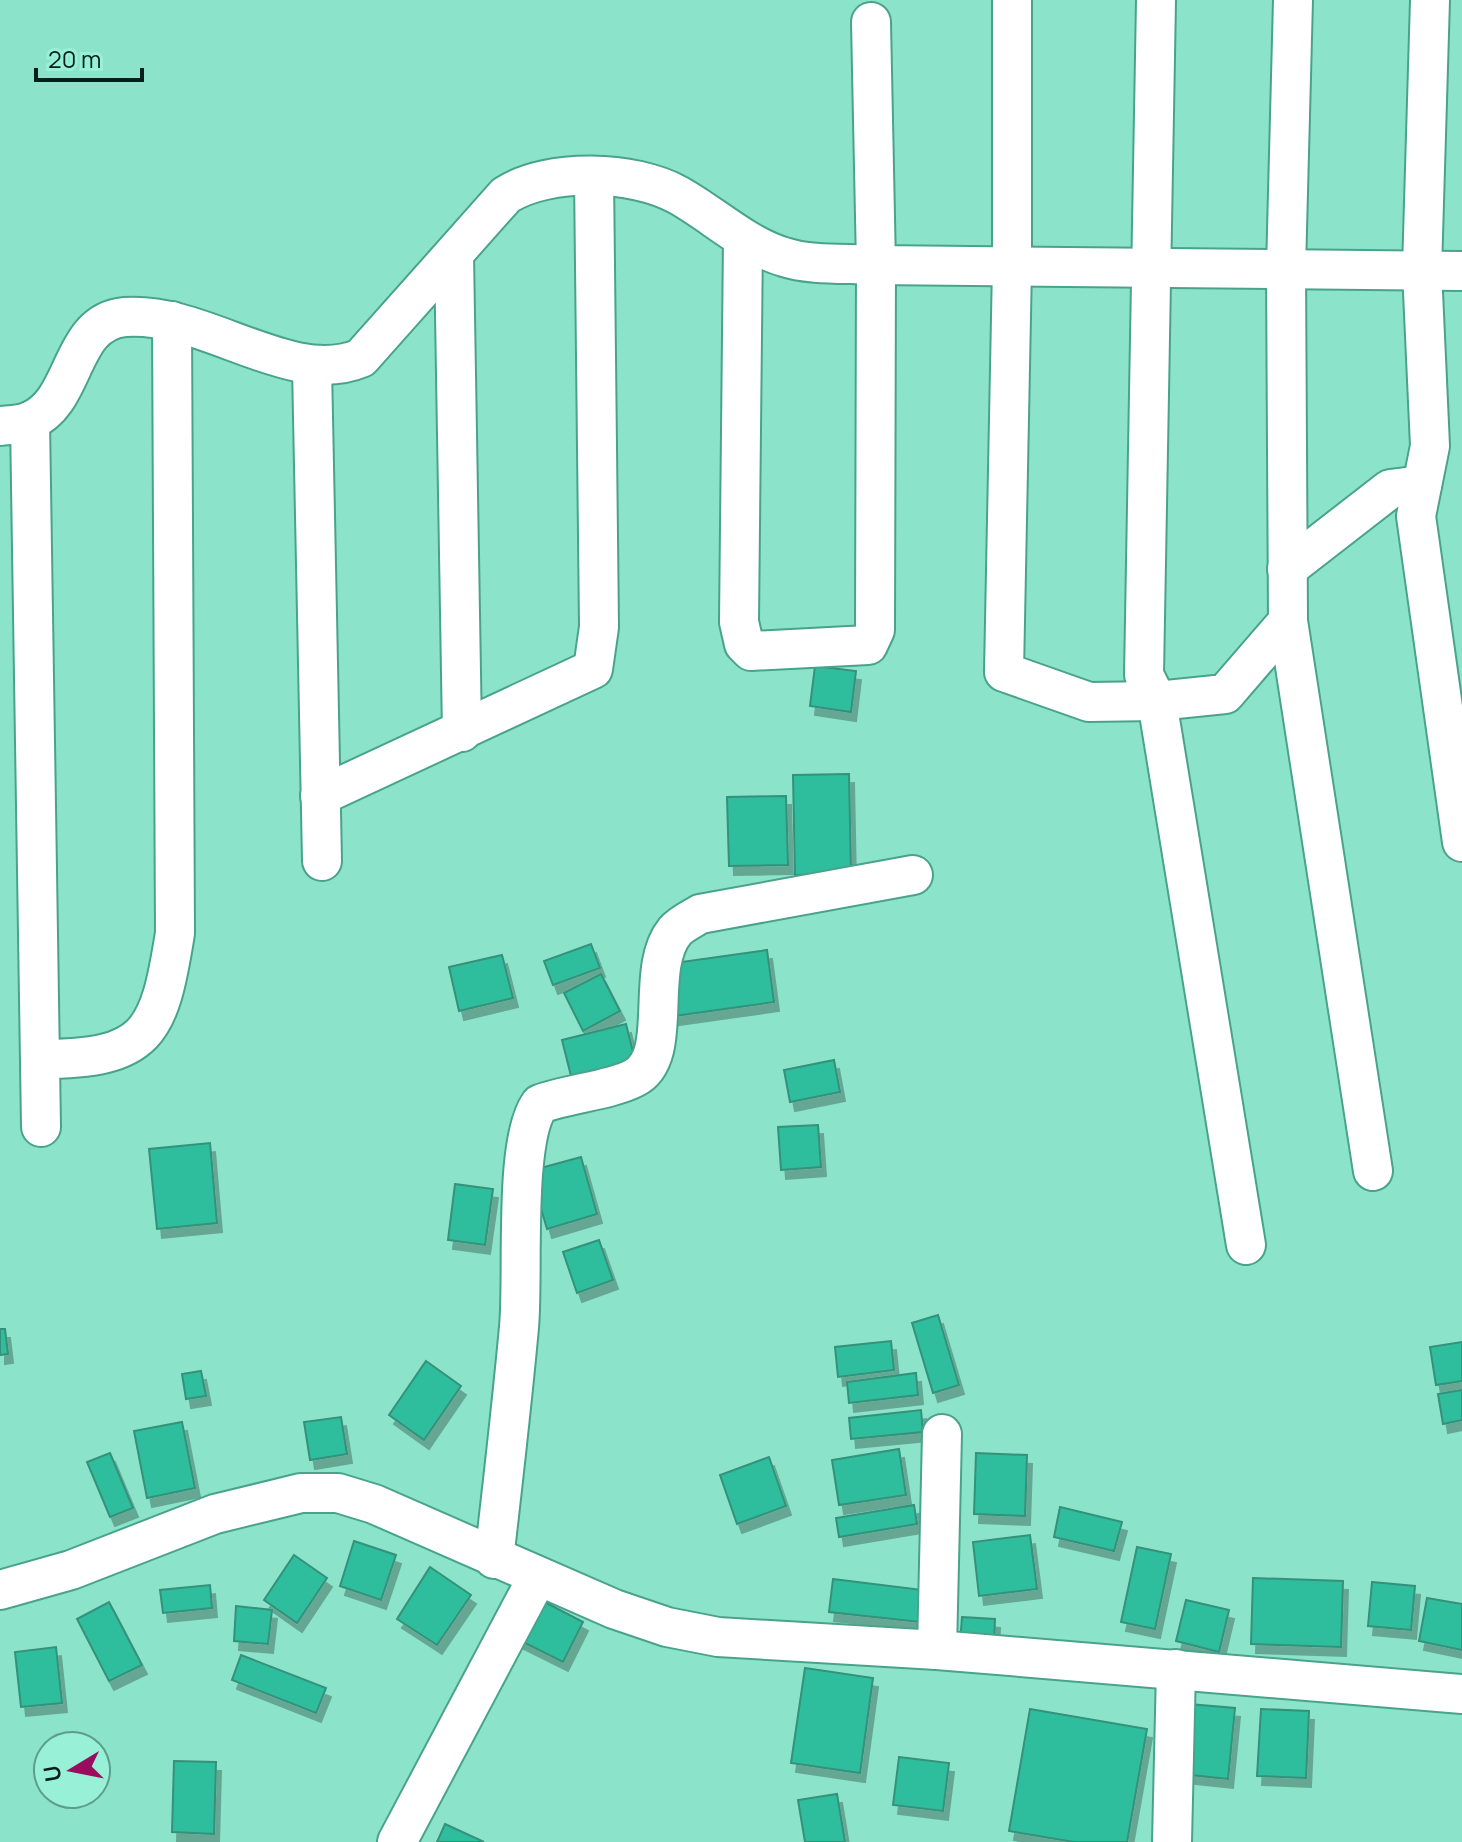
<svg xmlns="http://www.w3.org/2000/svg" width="1462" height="1842" font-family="Manrope,sans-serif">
<defs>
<filter id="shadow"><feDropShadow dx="5" dy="9" stdDeviation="0" flood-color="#0004"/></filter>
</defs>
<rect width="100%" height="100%" fill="#8be4ca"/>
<g fill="#2fbd9d" stroke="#35917a" stroke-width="2" filter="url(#shadow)">
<path d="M 815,666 L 856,671 L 851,712 L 810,706 Z"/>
<path d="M 849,774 L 851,874 L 795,875 L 793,775 Z"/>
<path d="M 786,796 L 788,865 L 729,866 L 727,797 Z"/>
<path d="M 591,944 L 600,968 L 553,985 L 544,961 Z"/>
<path d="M 767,950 L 774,1002 L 674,1016 L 667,964 Z"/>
<path d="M 502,955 L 513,998 L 459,1011 L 449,967 Z"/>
<path d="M 601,974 L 620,1011 L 583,1031 L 564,993 Z"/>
<path d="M 626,1024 L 638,1072 L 574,1088 L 562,1040 Z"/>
<path d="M 834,1060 L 840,1092 L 790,1102 L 784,1070 Z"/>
<path d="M 818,1125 L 821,1167 L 781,1170 L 778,1127 Z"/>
<path d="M 210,1143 L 217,1223 L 157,1229 L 149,1149 Z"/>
<path d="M 581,1157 L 597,1214 L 547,1229 L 530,1171 Z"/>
<path d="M 455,1184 L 493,1189 L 485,1245 L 448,1240 Z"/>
<path d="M 599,1240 L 613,1280 L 577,1293 L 563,1252 Z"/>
<path d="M 938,1315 L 959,1385 L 933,1393 L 912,1323 Z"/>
<path d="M 0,1329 L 5,1329 L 8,1354 L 0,1355 Z"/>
<path d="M 891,1341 L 894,1370 L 838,1377 L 835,1347 Z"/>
<path d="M 1462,1342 L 1462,1381 L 1436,1385 L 1430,1347 Z"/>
<path d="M 426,1361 L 461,1386 L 424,1440 L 389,1415 Z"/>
<path d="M 201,1371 L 206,1396 L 186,1399 L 182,1374 Z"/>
<path d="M 916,1373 L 918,1395 L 849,1403 L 847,1382 Z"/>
<path d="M 1462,1390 L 1462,1420 L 1443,1424 L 1438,1394 Z"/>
<path d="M 921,1410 L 923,1432 L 851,1439 L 849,1418 Z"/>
<path d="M 341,1417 L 347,1454 L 310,1460 L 304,1422 Z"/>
<path d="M 182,1422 L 195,1488 L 147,1498 L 134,1431 Z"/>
<path d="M 899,1449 L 906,1495 L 839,1505 L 832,1460 Z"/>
<path d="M 110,1453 L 133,1508 L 110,1517 L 87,1462 Z"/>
<path d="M 976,1453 L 1027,1455 L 1025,1516 L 974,1514 Z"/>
<path d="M 769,1457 L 786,1506 L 737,1524 L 720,1475 Z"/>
<path d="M 914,1505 L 917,1524 L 839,1537 L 836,1518 Z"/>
<path d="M 1060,1507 L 1122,1522 L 1114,1551 L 1054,1537 Z"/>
<path d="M 1030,1535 L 1037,1589 L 979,1596 L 973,1542 Z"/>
<path d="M 354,1541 L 396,1555 L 381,1600 L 340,1586 Z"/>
<path d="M 1137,1547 L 1171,1554 L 1155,1629 L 1121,1622 Z"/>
<path d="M 294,1555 L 327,1578 L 297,1623 L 264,1600 Z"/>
<path d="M 430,1567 L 471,1595 L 437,1645 L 397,1619 Z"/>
<path d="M 1253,1578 L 1343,1581 L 1341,1647 L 1251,1644 Z"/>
<path d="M 833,1579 L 923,1590 L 920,1622 L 829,1612 Z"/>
<path d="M 1372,1582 L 1415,1586 L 1411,1630 L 1368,1626 Z"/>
<path d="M 210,1585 L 212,1608 L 163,1613 L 160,1590 Z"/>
<path d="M 535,1597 L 583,1622 L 563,1662 L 515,1638 Z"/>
<path d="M 1427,1598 L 1462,1604 L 1462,1650 L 1419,1641 Z"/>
<path d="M 1186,1600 L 1229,1610 L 1219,1652 L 1176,1641 Z"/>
<path d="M 109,1602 L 142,1665 L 109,1681 L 77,1619 Z"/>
<path d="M 236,1606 L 272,1610 L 268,1644 L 234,1641 Z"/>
<path d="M 962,1617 L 995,1619 L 994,1644 L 960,1643 Z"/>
<path d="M 56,1647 L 62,1703 L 21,1707 L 15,1652 Z"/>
<path d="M 241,1655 L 326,1688 L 316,1713 L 232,1680 Z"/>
<path d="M 805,1668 L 873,1678 L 860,1773 L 791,1763 Z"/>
<path d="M 1189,1704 L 1235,1708 L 1228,1779 L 1182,1774 Z"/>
<path d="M 1030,1709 L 1147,1729 L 1127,1842 L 1074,1842 L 1009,1831 Z"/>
<path d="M 1261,1709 L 1309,1711 L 1306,1778 L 1257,1776 Z"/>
<path d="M 899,1757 L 949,1763 L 943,1811 L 893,1805 Z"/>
<path d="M 174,1761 L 216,1762 L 214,1834 L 172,1832 Z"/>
<path d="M 837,1794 L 845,1842 L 805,1842 L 798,1800 Z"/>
<path d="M 445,1824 L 484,1842 L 437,1842 Z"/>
</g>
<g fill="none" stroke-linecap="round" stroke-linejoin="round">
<g stroke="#49a38b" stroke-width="42">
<g id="minor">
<path d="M 1012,0 L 1012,266 L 1004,672 L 1089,702 L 1157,701 L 1225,694 L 1288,621"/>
<path d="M 1156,0 L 1144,675 L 1157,701 L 1246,1245"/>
<path d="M 1293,0 L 1286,269 L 1288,621 L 1373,1171"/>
<path d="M 1430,0 L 1422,270 L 1430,446 L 1416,516 L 1462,842"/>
<path d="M 743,239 L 739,622 L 744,644 L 751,651 L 868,645 L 875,630 L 876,265 L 871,22"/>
<path d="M 454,255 L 462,732"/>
<path d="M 312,367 L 322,861"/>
<path d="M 30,421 L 41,1127"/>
<path d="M 0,426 C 9,425 22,425 30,421 C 78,401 68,322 125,317 C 205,311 290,388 361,358 L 506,195 C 549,168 633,170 678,195 C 714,215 744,245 784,257 C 811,266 848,263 876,265 L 1462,271"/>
<path d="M 1287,569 L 1390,489 L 1422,485"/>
<path d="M 320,796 L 593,669 L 599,627 L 594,176"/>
<path d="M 40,1059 C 148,1059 159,1034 175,933 L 172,321"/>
<path d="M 494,1559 C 503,1481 512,1404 519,1327 C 524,1275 513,1140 540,1104 C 567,1094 611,1090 634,1078 C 676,1057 643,970 675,931 C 681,924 692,919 700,914 L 913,875"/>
<path d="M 0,1590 L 71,1570 L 215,1514 L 301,1493 L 338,1493 L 374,1504 L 614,1609 L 667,1627 L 718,1637 L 937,1650 L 1462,1694"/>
<path d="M 937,1650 L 942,1434"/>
<path d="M 397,1842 L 537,1578"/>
<path d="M 1172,1842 L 1176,1669"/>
</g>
</g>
<use href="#minor" stroke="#fff" stroke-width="38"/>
</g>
<g transform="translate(72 1770) rotate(260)"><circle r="38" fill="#98f1d7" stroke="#5d9d8b" stroke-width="2"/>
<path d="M0-6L14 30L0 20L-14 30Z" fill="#9a0d5e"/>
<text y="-12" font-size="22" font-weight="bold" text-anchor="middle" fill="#042019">U</text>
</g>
<path d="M36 68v12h106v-12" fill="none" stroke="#042019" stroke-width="4"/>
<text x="48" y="68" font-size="24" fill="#042019" stroke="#98f1d7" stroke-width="6" paint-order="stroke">20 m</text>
</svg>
